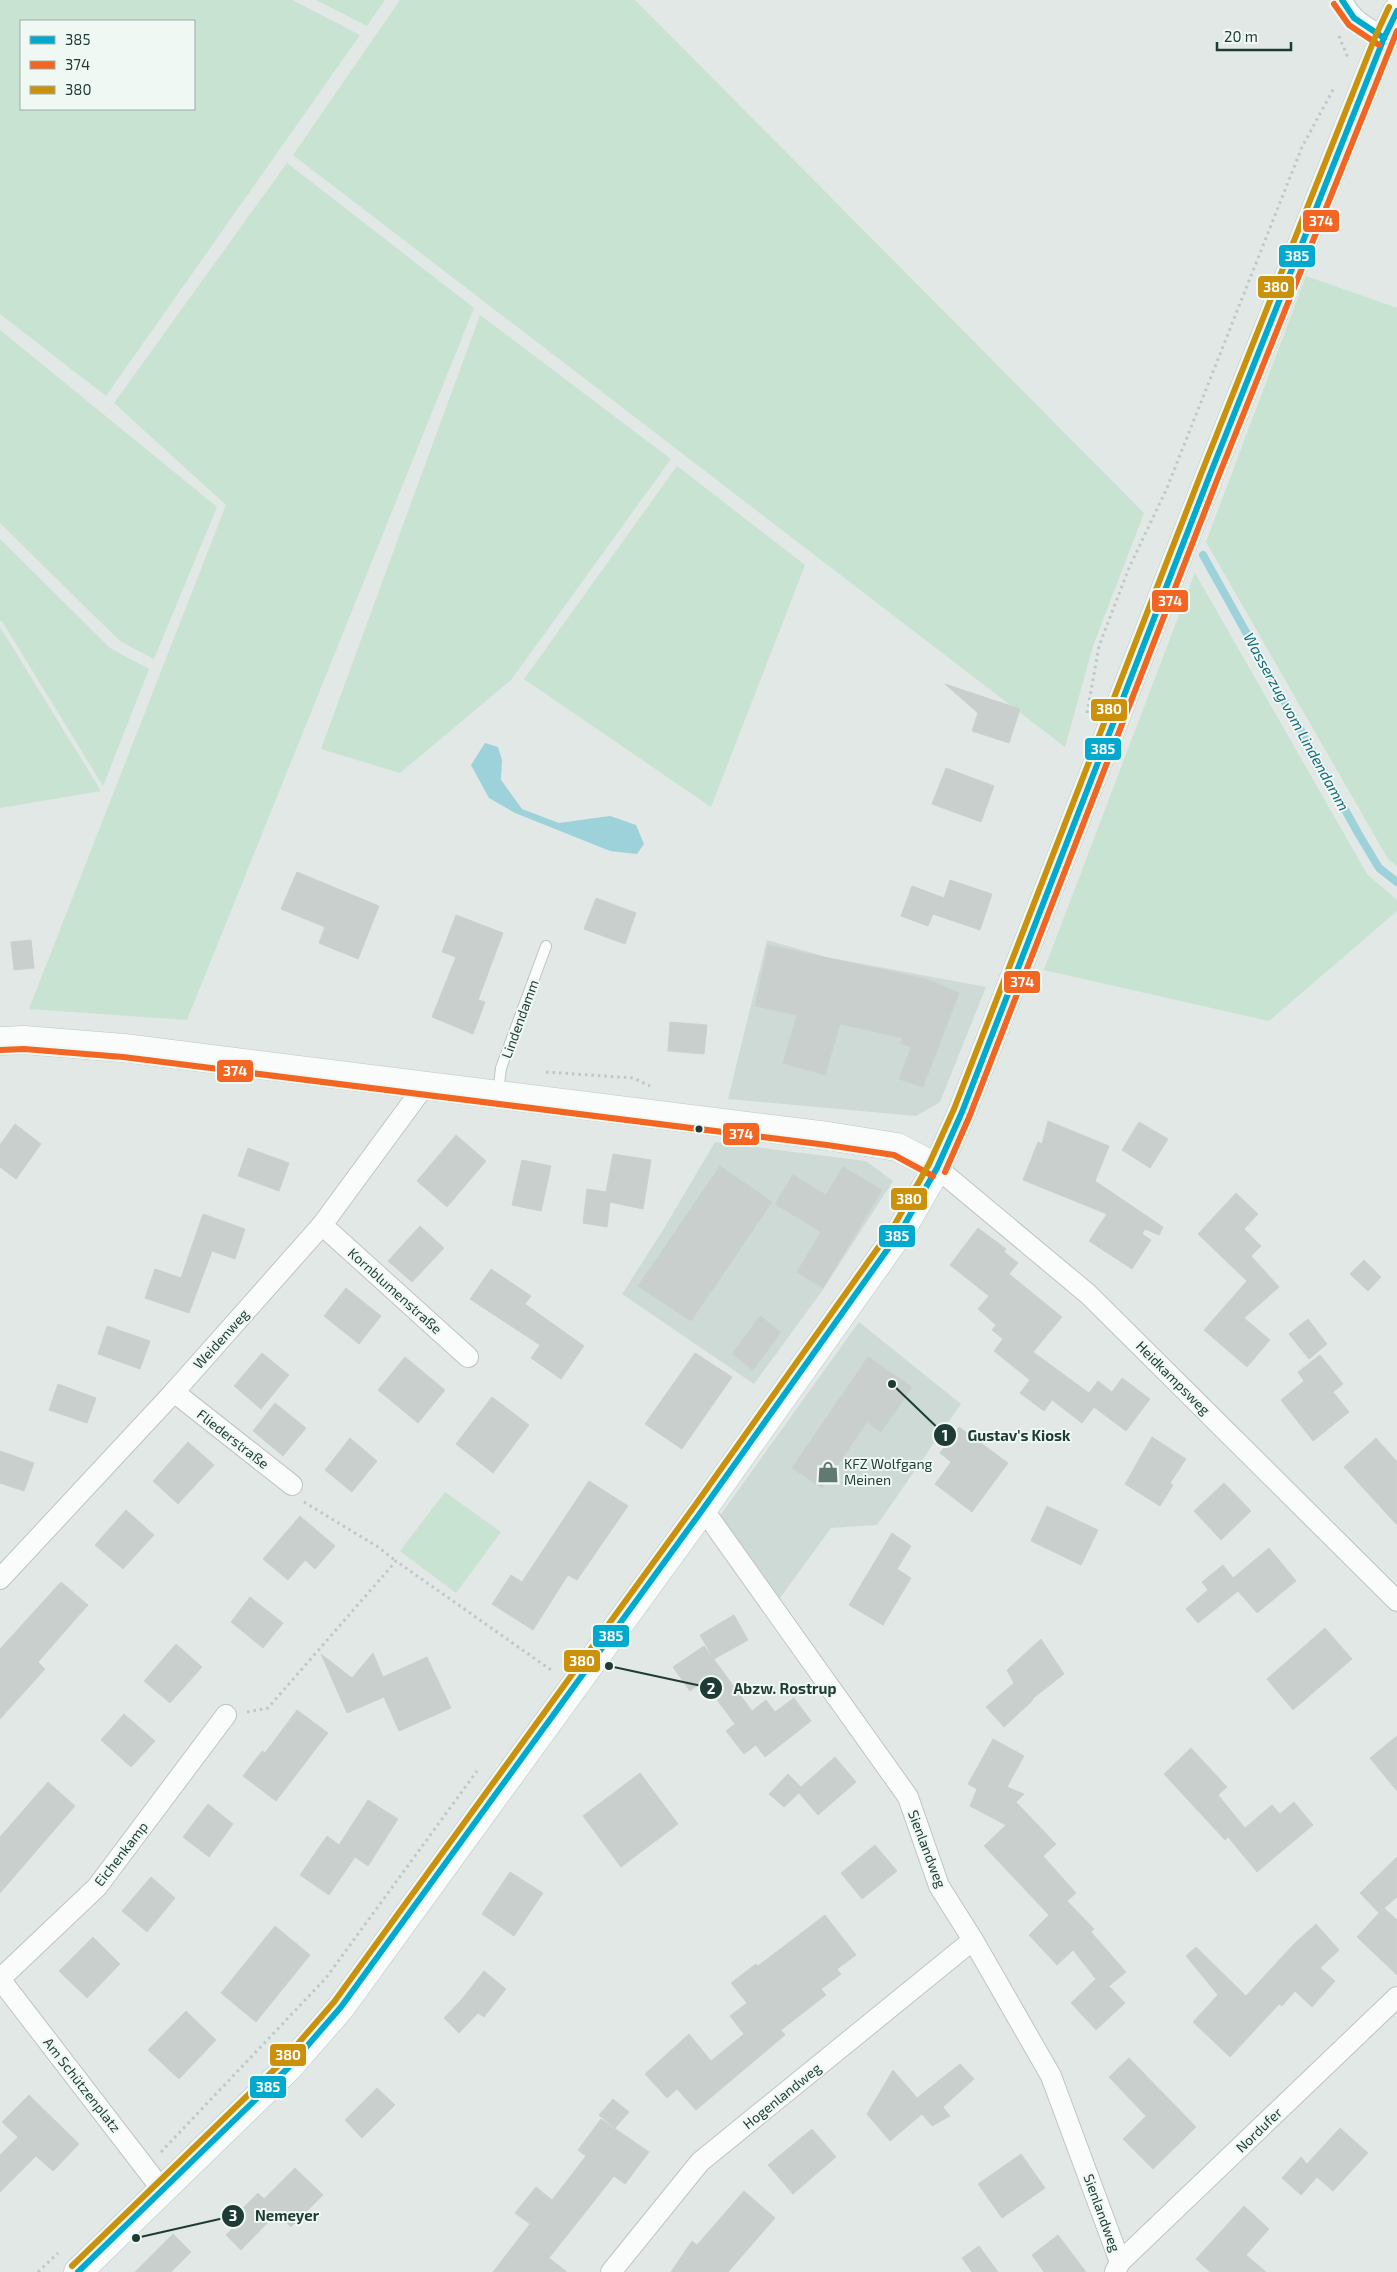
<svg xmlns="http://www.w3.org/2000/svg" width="1397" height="2272" font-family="'Exo 2',sans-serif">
<rect width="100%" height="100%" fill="#e1e8e5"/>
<g fill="#cedad5">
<path d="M 767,940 L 826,957 L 986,987 L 940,1102 L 916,1116 L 728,1099 Z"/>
<path d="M 715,1142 L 866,1161 L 893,1181 L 822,1291 L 754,1384 L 622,1294 L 663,1230 Z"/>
<path d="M 859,1322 L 961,1404 L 877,1525 L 831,1528 L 777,1602 L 719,1517 Z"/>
</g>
<g fill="#c8e3d1" fill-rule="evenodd">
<path d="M 0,0 L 292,0 L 360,35 L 106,396 L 0,314 ZM 21,21 L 194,21 L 194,109 L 21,109 Z"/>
<path d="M 316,0 L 385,0 L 367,26 Z"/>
<path d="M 400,0 L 635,0 L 1144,513 L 1093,646 L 1065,747 L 293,155 Z"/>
<path d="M 287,163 L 474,308 L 187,1020 L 29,1009 L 226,505 L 114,403 Z"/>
<path d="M 1306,276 L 1397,308 L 1397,866 L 1388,859 L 1206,542 Z"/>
<path d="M 480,315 L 671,459 L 511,680 L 400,773 L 321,749 Z"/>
<path d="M 0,330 L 217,507 L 154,659 L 120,641 L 0,523 Z"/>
<path d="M 677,466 L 805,565 L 711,807 L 524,679 Z"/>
<path d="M 0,539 L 110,648 L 149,669 L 103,786 L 2,621 L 0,622 Z"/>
<path d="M 1195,573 L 1367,874 L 1397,900 L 1397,911 L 1269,1021 L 1044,970 Z"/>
<path d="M 0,627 L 101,791 L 0,808 Z"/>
<path d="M 445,1492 L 501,1532 L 456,1593 L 400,1551 Z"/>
</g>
<path fill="#9dd2da" d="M 485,743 L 498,747 L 502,760 L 501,780 L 522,809 L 559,823 L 610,816 L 636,825 L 644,844 L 637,854 L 610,851 L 515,813 L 489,798 L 471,765 Z"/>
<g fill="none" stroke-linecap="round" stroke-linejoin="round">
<path stroke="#9dd2da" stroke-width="8" d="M 1203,555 L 1358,833 L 1379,868 L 1397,882"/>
</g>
<g fill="#c8cfcc" stroke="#cad1ce">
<path d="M 945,684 L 1020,709 L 1009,743 L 972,731 L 978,713 Z"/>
<path d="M 946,768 L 994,786 L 981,822 L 932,804 Z"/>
<path d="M 297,872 L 379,906 L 358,959 L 319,943 L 325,927 L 281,909 Z"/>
<path d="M 950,880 L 992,894 L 980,930 L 933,914 L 928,926 L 901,916 L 912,886 L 944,898 Z"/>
<path d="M 596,898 L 636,913 L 625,944 L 584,929 Z"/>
<path d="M 456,915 L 503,933 L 478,1000 L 485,1002 L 473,1034 L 432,1017 L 456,957 L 442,952 Z"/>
<path d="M 31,940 L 34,968 L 14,970 L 11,942 Z"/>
<path d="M 768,945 L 926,979 L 959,993 L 923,1087 L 899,1079 L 911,1047 L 900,1043 L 903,1038 L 840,1024 L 825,1075 L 783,1063 L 797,1015 L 755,1006 Z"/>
<path d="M 670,1022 L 707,1025 L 704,1054 L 668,1051 Z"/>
<path d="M 1048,1121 L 1109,1146 L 1095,1181 L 1163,1227 L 1159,1235 L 1145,1229 L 1142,1234 L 1151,1240 L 1132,1269 L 1089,1241 L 1107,1214 L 1023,1180 L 1038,1142 L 1042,1144 Z"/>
<path d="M 1139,1122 L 1168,1139 L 1150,1168 L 1122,1150 Z"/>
<path d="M 15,1124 L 41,1144 L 16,1179 L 0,1167 L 0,1145 Z"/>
<path d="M 456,1135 L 486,1161 L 447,1207 L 417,1181 Z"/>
<path d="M 248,1148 L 289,1163 L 279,1191 L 238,1176 Z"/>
<path d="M 613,1154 L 651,1160 L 643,1209 L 610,1202 L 607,1227 L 583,1223 L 587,1189 L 606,1192 Z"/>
<path d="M 522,1160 L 551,1166 L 541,1211 L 512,1205 Z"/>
<path d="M 720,1166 L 772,1202 L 691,1321 L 638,1286 Z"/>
<path d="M 843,1167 L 882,1190 L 823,1288 L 797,1272 L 821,1232 L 775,1204 L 793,1175 L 826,1195 Z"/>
<path d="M 1236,1193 L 1258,1214 L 1244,1229 L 1261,1246 L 1251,1256 L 1279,1287 L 1244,1318 L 1270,1340 L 1247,1367 L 1204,1330 L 1247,1281 L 1198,1234 Z"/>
<path d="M 203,1214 L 245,1229 L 235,1259 L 212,1251 L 189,1313 L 145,1298 L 155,1269 L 181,1278 Z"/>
<path d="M 420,1226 L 444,1248 L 412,1282 L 388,1261 Z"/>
<path d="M 978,1228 L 1006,1249 L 1004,1252 L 1018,1263 L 1009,1274 L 1062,1317 L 1033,1352 L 1089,1393 L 1098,1381 L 1112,1392 L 1122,1378 L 1150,1399 L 1126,1431 L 1094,1407 L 1082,1423 L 1052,1400 L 1044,1411 L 1020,1393 L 1030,1380 L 994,1351 L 1003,1339 L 992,1330 L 996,1325 L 978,1309 L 989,1296 L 950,1265 Z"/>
<path d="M 1364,1260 L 1381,1277 L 1368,1291 L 1350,1274 Z"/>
<path d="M 491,1269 L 531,1296 L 525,1304 L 584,1346 L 561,1379 L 531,1358 L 540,1345 L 470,1299 Z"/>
<path d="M 346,1288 L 381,1316 L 359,1344 L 324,1316 Z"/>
<path d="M 760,1316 L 781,1332 L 753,1370 L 732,1354 Z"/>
<path d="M 1308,1319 L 1327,1344 L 1309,1359 L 1289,1334 Z"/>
<path d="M 107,1326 L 150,1341 L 140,1369 L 98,1354 Z"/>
<path d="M 262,1353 L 289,1375 L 261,1409 L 234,1386 Z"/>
<path d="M 695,1353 L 732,1377 L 682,1449 L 645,1424 Z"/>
<path d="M 1320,1355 L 1343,1384 L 1333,1392 L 1349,1412 L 1313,1441 L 1281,1400 L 1304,1381 L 1298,1372 Z"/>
<path d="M 405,1357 L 445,1390 L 418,1423 L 378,1390 Z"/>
<path d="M 868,1357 L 912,1387 L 881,1432 L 867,1422 L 822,1488 L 792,1468 Z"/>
<path d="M 58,1384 L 96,1398 L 87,1423 L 49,1410 Z"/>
<path d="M 492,1397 L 529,1425 L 493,1473 L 456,1444 Z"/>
<path d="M 275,1403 L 306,1428 L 283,1456 L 253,1431 Z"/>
<path d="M 959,1427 L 1008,1463 L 972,1512 L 935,1484 L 951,1462 L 940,1453 Z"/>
<path d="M 1152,1437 L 1186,1459 L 1170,1483 L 1173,1485 L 1160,1506 L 1125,1484 Z"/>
<path d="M 350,1438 L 377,1461 L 352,1492 L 325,1470 Z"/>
<path d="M 1376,1438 L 1397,1462 L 1397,1525 L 1344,1467 Z"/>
<path d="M 188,1442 L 214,1465 L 178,1504 L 153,1481 Z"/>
<path d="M 0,1451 L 34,1463 L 24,1491 L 0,1483 Z"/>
<path d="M 589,1481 L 628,1506 L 577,1580 L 568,1575 L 533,1630 L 492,1604 L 511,1575 L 522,1582 Z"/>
<path d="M 1224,1483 L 1251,1511 L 1221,1540 L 1194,1511 Z"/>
<path d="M 1047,1506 L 1098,1530 L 1081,1565 L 1031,1541 Z"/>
<path d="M 126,1510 L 154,1535 L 123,1569 L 95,1545 Z"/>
<path d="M 300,1516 L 335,1546 L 315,1569 L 305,1560 L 288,1580 L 263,1559 Z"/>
<path d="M 892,1533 L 911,1546 L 897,1569 L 911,1578 L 883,1625 L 849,1605 Z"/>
<path d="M 1269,1548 L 1296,1581 L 1257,1613 L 1238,1591 L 1198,1623 L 1186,1609 L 1208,1590 L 1202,1582 L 1223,1565 L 1233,1578 Z"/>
<path d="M 61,1582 L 88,1605 L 38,1662 L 45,1669 L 0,1719 L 0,1649 Z"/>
<path d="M 250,1597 L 283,1623 L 263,1648 L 231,1622 Z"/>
<path d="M 734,1615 L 748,1640 L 714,1659 L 700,1635 Z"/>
<path d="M 1325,1628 L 1352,1659 L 1293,1710 L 1267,1679 Z"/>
<path d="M 1041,1639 L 1064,1674 L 1032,1699 L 1033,1700 L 1004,1727 L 986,1707 L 1014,1683 L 1007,1670 Z"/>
<path d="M 176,1644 L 202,1667 L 170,1703 L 144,1681 Z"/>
<path d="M 704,1646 L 752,1711 L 766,1700 L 775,1712 L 794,1698 L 811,1721 L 765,1757 L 756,1745 L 744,1754 L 726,1731 L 735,1724 L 703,1681 L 690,1691 L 673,1667 Z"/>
<path d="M 373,1653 L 383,1677 L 427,1657 L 451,1708 L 399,1731 L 384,1697 L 347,1713 L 321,1654 L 352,1678 Z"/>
<path d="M 297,1710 L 328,1733 L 276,1801 L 243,1776 L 262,1751 L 265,1753 Z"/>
<path d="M 124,1714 L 155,1741 L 131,1767 L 101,1740 Z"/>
<path d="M 1397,1736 L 1397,1791 L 1370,1758 Z"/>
<path d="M 993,1739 L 1024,1756 L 1007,1787 L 1024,1794 L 1016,1802 L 1056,1844 L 1043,1856 L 1076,1893 L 1067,1901 L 1094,1929 L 1091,1932 L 1126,1972 L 1109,1986 L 1125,2003 L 1096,2030 L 1071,2003 L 1096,1979 L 1073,1950 L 1057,1965 L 1029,1935 L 1049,1915 L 984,1846 L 1006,1825 L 970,1806 L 977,1789 L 968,1784 Z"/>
<path d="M 1191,1748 L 1227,1787 L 1218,1795 L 1245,1828 L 1272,1805 L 1280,1814 L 1294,1802 L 1313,1825 L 1257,1872 L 1228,1837 L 1225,1840 L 1164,1774 Z"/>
<path d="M 835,1757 L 856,1782 L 818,1815 L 799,1793 L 784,1807 L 769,1794 L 788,1774 L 801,1787 Z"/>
<path d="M 640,1773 L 678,1824 L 621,1867 L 583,1816 Z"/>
<path d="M 48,1782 L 75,1806 L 0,1893 L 0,1837 Z"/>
<path d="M 368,1800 L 398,1819 L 368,1866 L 355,1857 L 329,1895 L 300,1875 L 327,1836 L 339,1845 Z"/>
<path d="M 208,1804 L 233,1824 L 209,1857 L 183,1837 Z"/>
<path d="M 875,1845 L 897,1871 L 862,1899 L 841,1873 Z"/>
<path d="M 1397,1857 L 1397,1897 L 1384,1908 L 1397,1920 L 1397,1975 L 1357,1937 L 1381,1911 L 1379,1913 L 1360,1893 Z"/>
<path d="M 510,1872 L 543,1893 L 514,1936 L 482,1914 Z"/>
<path d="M 151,1877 L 175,1898 L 147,1932 L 122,1911 Z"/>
<path d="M 825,1915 L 856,1955 L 837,1969 L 841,1974 L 821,1989 L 826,1995 L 781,2030 L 785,2035 L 696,2110 L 677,2089 L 667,2098 L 645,2074 L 689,2034 L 711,2061 L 744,2034 L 730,2016 L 747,2003 L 731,1983 L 756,1964 L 758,1966 Z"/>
<path d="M 1316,1924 L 1339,1950 L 1320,1968 L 1335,1981 L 1312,2007 L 1295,1991 L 1282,2006 L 1279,2004 L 1230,2057 L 1193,2022 L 1218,1995 L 1186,1956 L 1196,1947 L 1246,1996 L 1294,1944 Z"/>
<path d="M 275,1926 L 310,1955 L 256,2022 L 221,1993 Z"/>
<path d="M 93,1937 L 120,1964 L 87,1998 L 59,1971 Z"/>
<path d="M 484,1971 L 506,1989 L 484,2017 L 478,2013 L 459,2033 L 444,2018 L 462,1999 Z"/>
<path d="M 186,2011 L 216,2040 L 179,2079 L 148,2050 Z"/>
<path d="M 1129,2058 L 1196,2127 L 1153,2169 L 1123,2139 L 1146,2116 L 1109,2077 Z"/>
<path d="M 960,2064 L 974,2079 L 943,2107 L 950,2116 L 932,2126 L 922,2114 L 890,2141 L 867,2114 L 893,2070 L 917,2098 Z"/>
<path d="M 377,2088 L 395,2105 L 362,2138 L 345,2120 Z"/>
<path d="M 29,2095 L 79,2144 L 53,2171 L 36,2156 L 0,2192 L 0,2155 L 18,2137 L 2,2122 Z"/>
<path d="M 613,2099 L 629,2112 L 615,2128 L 599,2115 Z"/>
<path d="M 601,2119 L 649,2152 L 625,2184 L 614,2176 L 549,2258 L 567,2272 L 493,2272 L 530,2224 L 515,2213 L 536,2187 L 552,2200 L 586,2156 L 578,2150 Z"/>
<path d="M 1340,2128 L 1368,2153 L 1333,2191 L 1317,2177 L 1301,2195 L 1282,2178 L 1301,2157 L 1307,2164 Z"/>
<path d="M 812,2129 L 836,2157 L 793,2194 L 768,2165 Z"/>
<path d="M 1021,2154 L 1045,2188 L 1002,2218 L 978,2184 Z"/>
<path d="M 295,2168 L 323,2195 L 291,2227 L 277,2213 L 241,2250 L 226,2235 L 240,2221 L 235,2216 L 258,2193 L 264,2199 Z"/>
<path d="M 744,2191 L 775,2218 L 728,2272 L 671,2272 L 692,2241 L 697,2245 Z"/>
<path d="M 1244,2206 L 1269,2229 L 1246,2255 L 1266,2272 L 1210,2272 L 1196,2259 Z"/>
<path d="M 173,2234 L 191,2252 L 171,2272 L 135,2272 Z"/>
<path d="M 1058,2235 L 1086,2272 L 1044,2272 L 1032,2255 Z"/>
<path d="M 979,2246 L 998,2272 L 972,2272 L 962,2258 Z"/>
</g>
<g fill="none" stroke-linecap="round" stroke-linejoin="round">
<g stroke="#bec5c2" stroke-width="12">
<path id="lane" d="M 498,1093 L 501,1068 L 546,946"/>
</g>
<g stroke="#bec5c2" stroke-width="22">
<g id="street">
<path d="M 1342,0 C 1351,21 1366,26 1384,38"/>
<path d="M 937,1168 L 1088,1294 L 1397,1601"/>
<path d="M 322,1225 L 468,1357"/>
<path d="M 174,1392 L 292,1485"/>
<path d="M 703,1509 L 908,1797 L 939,1886 L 973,1940 L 1051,2076 L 1120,2262 L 1115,2272"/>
<path d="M 0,1579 L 174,1392 L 322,1225 L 425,1085"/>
<path d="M 0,1979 L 97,1887 L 226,1715"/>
<path d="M 0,1979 L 163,2191"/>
<path d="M 1120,2262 L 1397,1997"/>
<path d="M 611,2272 L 700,2162 L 973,1940"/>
</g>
</g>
<g stroke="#bdc6c2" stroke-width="29">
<g id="secondary">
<path d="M 0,1041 L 24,1040 L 124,1048 L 828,1136 L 897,1147 L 937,1168"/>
<path d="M 78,2272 L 288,2068 L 341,2007 L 703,1509 L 902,1229 L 937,1168 L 962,1112 L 1209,477 L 1384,38 L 1397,11"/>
</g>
</g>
<g stroke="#bec8c6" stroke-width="3" stroke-dasharray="2.5 4" stroke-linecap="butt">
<path d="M 1339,36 L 1348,58"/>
<path d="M 1087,713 L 1099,646 L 1129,568 L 1167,488 L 1302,147 L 1334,88"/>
<path d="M 546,1072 L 633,1078 L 650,1086"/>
<path d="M 304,1502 L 378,1547 L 396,1561"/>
<path d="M 247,1712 L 268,1708 L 396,1561 L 551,1670"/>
<path d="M 161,2152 L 326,1978 L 477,1771"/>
<path d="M 38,2272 L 58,2253"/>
</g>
<use href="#lane" stroke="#fafcfb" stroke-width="10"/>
<use href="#street" stroke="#fafcfb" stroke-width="20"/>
<use href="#secondary" stroke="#fafcfb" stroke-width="28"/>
<g stroke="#eff8f3" stroke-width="10">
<g id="bus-1">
<path d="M 1342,0 L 1354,18 L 1384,38"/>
<path d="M 78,2272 L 288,2068 L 341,2007 L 703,1509 L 902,1229 L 937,1168 L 962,1112 L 1209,477 L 1384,38 L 1397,11"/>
</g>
</g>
<g stroke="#eff8f3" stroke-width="10">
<g id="bus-2">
<path d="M 1334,4 L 1349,25 L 1379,45"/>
<path d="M 0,1050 L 24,1049 L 123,1057 L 827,1145 L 894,1155 L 933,1176"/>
<path d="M 945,1172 L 970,1115 L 1217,480 L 1397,31"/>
</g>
</g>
<g stroke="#eff8f3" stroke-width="10">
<path id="bus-3" d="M 72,2266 L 282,2062 L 334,2002 L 696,1504 L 895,1224 L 929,1164 L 954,1109 L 1201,474 L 1376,35 L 1389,7"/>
</g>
<use href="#bus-1" stroke="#00a9ce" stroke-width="6"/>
<use href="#bus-2" stroke="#f26522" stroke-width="6"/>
<use href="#bus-3" stroke="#cc910b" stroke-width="6"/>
</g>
<defs>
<g id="shop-bare" transform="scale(1.725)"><path d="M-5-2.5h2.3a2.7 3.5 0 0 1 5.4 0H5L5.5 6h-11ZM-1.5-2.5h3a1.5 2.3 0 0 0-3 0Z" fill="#627873" stroke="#eff8f3" stroke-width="2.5" paint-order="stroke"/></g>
</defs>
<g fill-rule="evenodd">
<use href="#shop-bare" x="828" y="1472"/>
</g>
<circle fill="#1e3c35" stroke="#eff8f3" stroke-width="2" cx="699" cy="1129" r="4.5"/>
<g text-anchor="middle" stroke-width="4" stroke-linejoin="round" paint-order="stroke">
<g font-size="14" fill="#1e3c35" stroke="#eff8f3">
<text transform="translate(520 1019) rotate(-70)" y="5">Lindendamm</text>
<text transform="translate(395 1291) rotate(42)" y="5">Kornblumenstraße</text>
<text transform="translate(221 1339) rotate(-48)" y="5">Weidenweg</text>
<text transform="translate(1173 1378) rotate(45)" y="5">Heidkampsweg</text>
<text transform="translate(233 1439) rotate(38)" y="5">Fliederstraße</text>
<text transform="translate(927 1849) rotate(69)" y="5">Sienlandweg</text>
<text transform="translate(121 1854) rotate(-52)" y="5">Eichenkamp</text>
<text transform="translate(82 2085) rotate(52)" y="5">Am Schützenplatz</text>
<text transform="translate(782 2096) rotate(-39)" y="5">Hogenlandweg</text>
<text transform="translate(1259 2130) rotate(-44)" y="5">Nordufer</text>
<text transform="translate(1102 2213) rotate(70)" y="5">Sienlandweg</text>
</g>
<g font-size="14" fill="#1e3c35" stroke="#eff8f3" text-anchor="start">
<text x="844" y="1469">KFZ Wolfgang<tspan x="844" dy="16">Meinen</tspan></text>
</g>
<g font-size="15" font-style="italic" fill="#136a7d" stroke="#eff8f3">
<text transform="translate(1296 722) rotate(61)" y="5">Wasserzug vom Lindendamm</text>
</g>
</g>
<path fill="none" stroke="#1e3c35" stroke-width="2" d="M892 1384L945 1435M609 1666L711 1688M136 2238L233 2216"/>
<g fill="#1e3c35" stroke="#eff8f3" stroke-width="2">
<circle cx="892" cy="1384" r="5"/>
<circle cx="609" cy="1666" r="5"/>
<circle cx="136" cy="2238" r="5"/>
<circle cx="945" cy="1435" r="12"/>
<circle cx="711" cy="1688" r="12"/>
<circle cx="233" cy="2216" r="12"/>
</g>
<g font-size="15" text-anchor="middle" font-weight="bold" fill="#fff">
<text x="945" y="1441">1</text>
<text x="711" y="1694">2</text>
<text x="233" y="2221">3</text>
</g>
<g font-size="15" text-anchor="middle" font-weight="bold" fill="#1e3c35" stroke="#eff8f3" stroke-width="4" stroke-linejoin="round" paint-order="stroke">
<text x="1019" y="1441">Gustav's Kiosk</text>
<text x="785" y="1694">Abzw. Rostrup</text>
<text x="287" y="2221">Nemeyer</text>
</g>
<g stroke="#eff8f3" stroke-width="2">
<rect x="1302" y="209" width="38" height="24" rx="5" fill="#f26522"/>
<rect x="1278" y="244" width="38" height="24" rx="5" fill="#00a9ce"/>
<rect x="1257" y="275" width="38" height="24" rx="5" fill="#cc910b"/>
<rect x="1151" y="589" width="38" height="24" rx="5" fill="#f26522"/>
<rect x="1090" y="698" width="38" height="24" rx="5" fill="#cc910b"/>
<rect x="1084" y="737" width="38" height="24" rx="5" fill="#00a9ce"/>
<rect x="1003" y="970" width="38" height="24" rx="5" fill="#f26522"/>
<rect x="216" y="1059" width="38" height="24" rx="5" fill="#f26522"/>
<rect x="722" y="1122" width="38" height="24" rx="5" fill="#f26522"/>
<rect x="890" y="1187" width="38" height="24" rx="5" fill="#cc910b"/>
<rect x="878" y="1224" width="38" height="24" rx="5" fill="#00a9ce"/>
<rect x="592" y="1624" width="38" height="24" rx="5" fill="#00a9ce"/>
<rect x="563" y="1649" width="38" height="24" rx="5" fill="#cc910b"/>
<rect x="269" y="2043" width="38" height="24" rx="5" fill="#cc910b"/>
<rect x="249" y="2075" width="38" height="24" rx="5" fill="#00a9ce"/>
</g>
<g font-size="14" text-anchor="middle" font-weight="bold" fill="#fff">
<text x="1321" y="226">374</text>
<text x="1297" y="261">385</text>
<text x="1276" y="292">380</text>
<text x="1170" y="606">374</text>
<text x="1109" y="714">380</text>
<text x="1103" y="754">385</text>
<text x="1022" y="987">374</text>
<text x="235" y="1076">374</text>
<text x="741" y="1139">374</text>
<text x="909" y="1204">380</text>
<text x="897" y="1241">385</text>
<text x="611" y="1641">385</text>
<text x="582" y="1666">380</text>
<text x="288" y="2060">380</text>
<text x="268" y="2092">385</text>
</g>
<rect x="20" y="20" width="175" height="90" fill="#eff8f3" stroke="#9bada7"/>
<rect x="30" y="36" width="25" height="8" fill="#00a9ce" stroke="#9bada7"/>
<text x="65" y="45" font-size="15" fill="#1e3c35">385</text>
<rect x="30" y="61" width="25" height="8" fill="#f26522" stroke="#9bada7"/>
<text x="65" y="70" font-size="15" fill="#1e3c35">374</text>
<rect x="30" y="86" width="25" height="8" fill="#cc910b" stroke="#9bada7"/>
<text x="65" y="95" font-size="15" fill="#1e3c35">380</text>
<path d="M1217 42v8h74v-8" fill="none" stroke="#1e3c35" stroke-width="2.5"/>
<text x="1224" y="42" font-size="15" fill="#1e3c35" stroke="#eff8f3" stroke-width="4" paint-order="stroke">20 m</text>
</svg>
